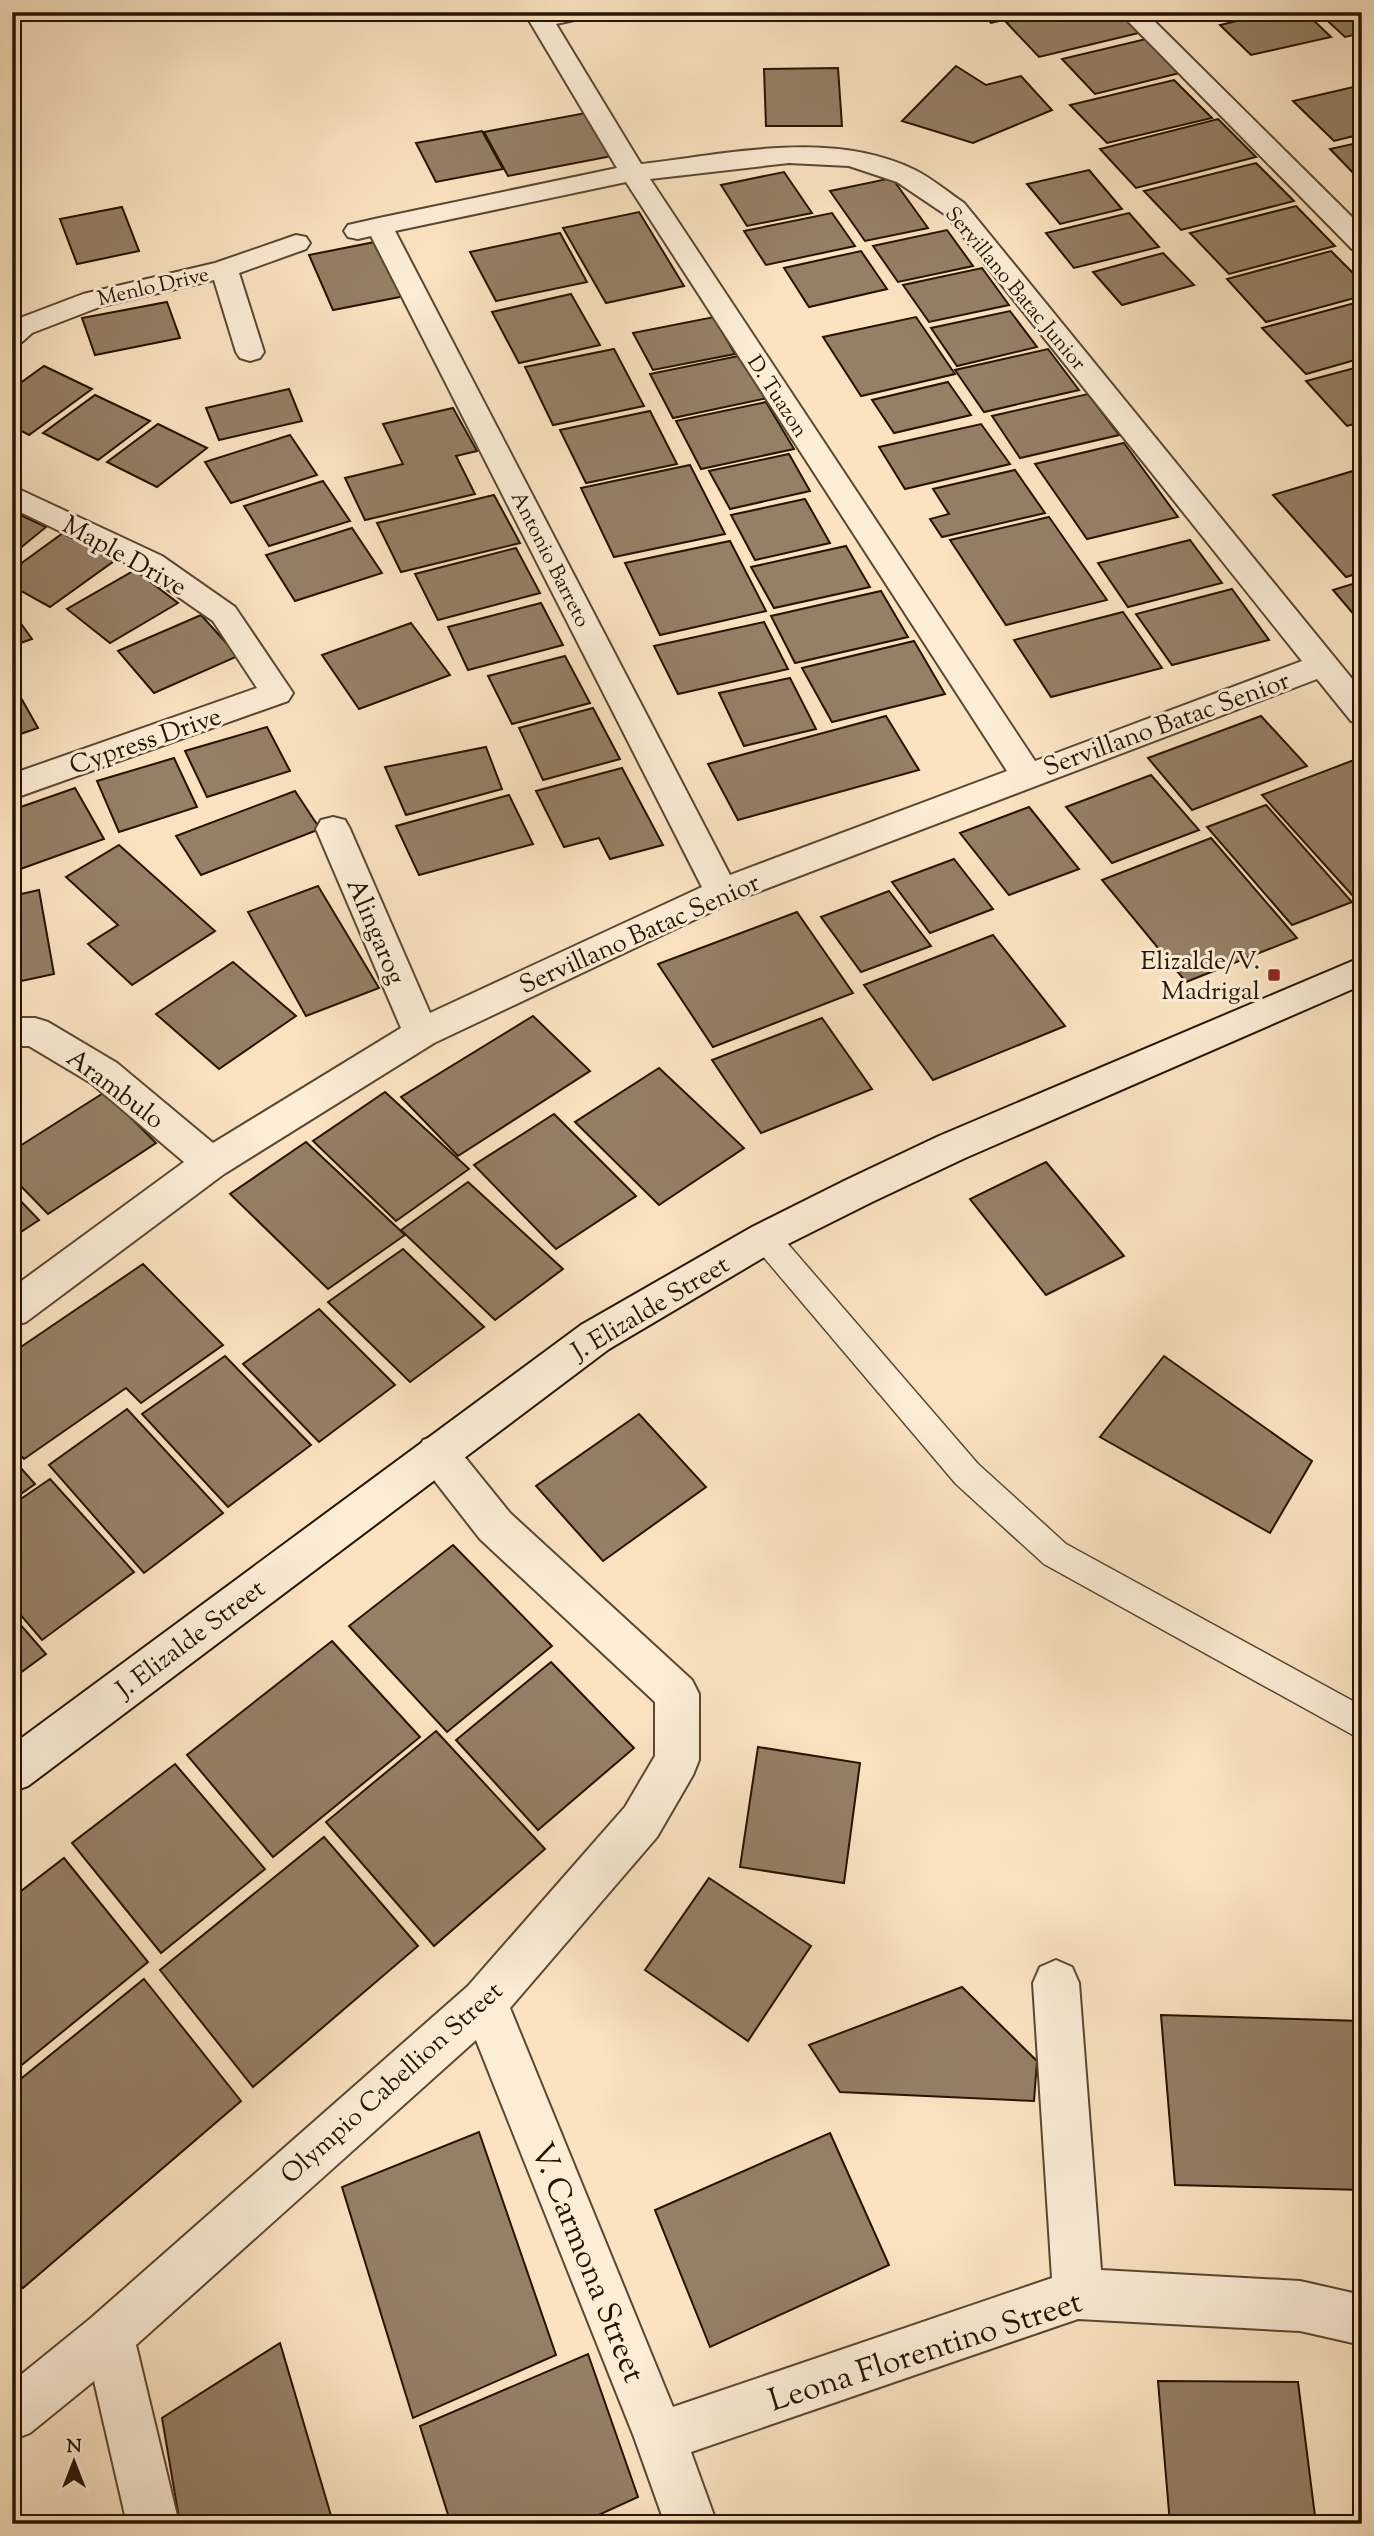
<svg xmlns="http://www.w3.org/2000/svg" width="1374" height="2536" font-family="'Sorts Mill Goudy',serif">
<rect width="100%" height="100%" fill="#fbe3c2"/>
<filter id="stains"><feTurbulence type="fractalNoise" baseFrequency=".00286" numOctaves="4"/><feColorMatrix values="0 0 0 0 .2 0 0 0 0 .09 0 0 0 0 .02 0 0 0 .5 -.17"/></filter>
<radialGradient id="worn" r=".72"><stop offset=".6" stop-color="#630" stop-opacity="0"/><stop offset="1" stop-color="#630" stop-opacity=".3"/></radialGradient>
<g fill="#957f65" stroke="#261300" stroke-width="2">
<path d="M 981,12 L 1036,12 L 991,23 Z"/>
<path d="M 1048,12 L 1123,12 L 1143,32 L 1039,57 L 1006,22 Z"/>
<path d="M 1274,12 L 1305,12 L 1331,37 L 1251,55 L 1220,25 Z"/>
<path d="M 1318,12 L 1362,12 L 1362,33 L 1345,37 Z"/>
<path d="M 1150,38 L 1184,72 L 1095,94 L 1062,59 Z"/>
<path d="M 956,66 L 986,85 L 1021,76 L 1052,110 L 973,143 L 902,121 Z"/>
<path d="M 838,68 L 842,126 L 766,126 L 764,69 Z"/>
<path d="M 1174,80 L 1212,118 L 1107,143 L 1070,105 Z"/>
<path d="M 1362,85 L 1362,134 L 1334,141 L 1293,101 Z"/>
<path d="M 591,112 L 617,155 L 508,176 L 484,132 Z"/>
<path d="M 1218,119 L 1256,157 L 1136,188 L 1100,149 Z"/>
<path d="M 482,131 L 503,169 L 436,182 L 416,143 Z"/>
<path d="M 1362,142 L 1362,182 L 1330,149 Z"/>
<path d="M 1256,163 L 1294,201 L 1181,230 L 1144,191 Z"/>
<path d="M 1089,170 L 1122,209 L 1060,224 L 1027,184 Z"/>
<path d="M 784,172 L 812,213 L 747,226 L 721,185 Z"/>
<path d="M 892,178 L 928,228 L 865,241 L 830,191 Z"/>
<path d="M 1296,206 L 1335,246 L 1229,274 L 1190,233 Z"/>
<path d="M 122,207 L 139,251 L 77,264 L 60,219 Z"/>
<path d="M 639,212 L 684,286 L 606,303 L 563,228 Z"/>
<path d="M 832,213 L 855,246 L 766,265 L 744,231 Z"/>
<path d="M 1129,213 L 1159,247 L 1074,268 L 1046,233 Z"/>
<path d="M 947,230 L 973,266 L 898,282 L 873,246 Z"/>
<path d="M 560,233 L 587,282 L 496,301 L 470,252 Z"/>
<path d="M 380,241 L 405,296 L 333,310 L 309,255 Z"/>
<path d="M 861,251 L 887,289 L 809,307 L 784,268 Z"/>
<path d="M 1331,251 L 1362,282 L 1362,296 L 1266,322 L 1227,279 Z"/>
<path d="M 1163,253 L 1194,285 L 1122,305 L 1093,272 Z"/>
<path d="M 982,268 L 1009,305 L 929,322 L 903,285 Z"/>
<path d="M 571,294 L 600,345 L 519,363 L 492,312 Z"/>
<path d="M 1362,301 L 1362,358 L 1306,374 L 1262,328 Z"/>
<path d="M 167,302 L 180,338 L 95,355 L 82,318 Z"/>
<path d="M 1010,311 L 1037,347 L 957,366 L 931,328 Z"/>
<path d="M 714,317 L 735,354 L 653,370 L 633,333 Z"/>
<path d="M 916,317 L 955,374 L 861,396 L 823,337 Z"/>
<path d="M 614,349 L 644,406 L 553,425 L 525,367 Z"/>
<path d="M 1048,349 L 1079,390 L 984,412 L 955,370 Z"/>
<path d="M 743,355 L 768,398 L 673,418 L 650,374 Z"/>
<path d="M 44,366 L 92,389 L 29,435 L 12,426 L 12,389 Z"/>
<path d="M 1362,366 L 1362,422 L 1347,426 L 1306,381 Z"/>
<path d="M 948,382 L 971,415 L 894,433 L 872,400 Z"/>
<path d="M 289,389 L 302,421 L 219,440 L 206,408 Z"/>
<path d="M 1088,394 L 1119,435 L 1020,458 L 992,416 Z"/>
<path d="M 95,395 L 150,421 L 98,460 L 43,433 Z"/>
<path d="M 766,402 L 794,449 L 701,469 L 676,421 Z"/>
<path d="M 453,408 L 477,451 L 456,456 L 475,494 L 365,520 L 345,478 L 403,464 L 383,424 Z"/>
<path d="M 650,411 L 677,464 L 586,483 L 560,430 Z"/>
<path d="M 158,424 L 207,448 L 157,487 L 107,462 Z"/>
<path d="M 981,424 L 1010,464 L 905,489 L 879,447 Z"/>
<path d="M 290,435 L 317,475 L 231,503 L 205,462 Z"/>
<path d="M 1124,443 L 1178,517 L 1087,539 L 1035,464 Z"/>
<path d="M 789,454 L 810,491 L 730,509 L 709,471 Z"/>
<path d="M 690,465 L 725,534 L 614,557 L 581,488 Z"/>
<path d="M 1015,470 L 1045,513 L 942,537 L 930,519 L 949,514 L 933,489 Z"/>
<path d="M 1353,471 L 1362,481 L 1362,572 L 1346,577 L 1273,495 Z"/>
<path d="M 323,481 L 350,521 L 269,546 L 244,506 Z"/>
<path d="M 494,495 L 520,543 L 401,572 L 377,523 Z"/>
<path d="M 805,499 L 830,543 L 755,560 L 731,515 Z"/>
<path d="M 12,511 L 46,527 L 12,555 Z"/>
<path d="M 1049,517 L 1107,600 L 1006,625 L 950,540 Z"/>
<path d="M 352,528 L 382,573 L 295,601 L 266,555 Z"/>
<path d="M 63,533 L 114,561 L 50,607 L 12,586 L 12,570 Z"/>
<path d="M 1190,540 L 1222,583 L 1128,607 L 1098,563 Z"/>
<path d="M 730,541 L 766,611 L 660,635 L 625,563 Z"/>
<path d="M 846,546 L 870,587 L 774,608 L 751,567 Z"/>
<path d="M 516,548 L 540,593 L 438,620 L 415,574 Z"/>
<path d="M 135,570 L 178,603 L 110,643 L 67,609 Z"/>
<path d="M 1362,581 L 1362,624 L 1333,590 Z"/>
<path d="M 1232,589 L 1269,640 L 1172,665 L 1136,614 Z"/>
<path d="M 881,591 L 908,637 L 795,663 L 771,616 Z"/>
<path d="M 541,603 L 563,645 L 468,670 L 448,627 Z"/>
<path d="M 12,611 L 32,639 L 12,646 Z"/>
<path d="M 1123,612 L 1162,668 L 1051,697 L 1014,640 Z"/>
<path d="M 201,615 L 238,656 L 154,693 L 118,651 Z"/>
<path d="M 764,622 L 788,669 L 678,694 L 654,646 Z"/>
<path d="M 411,623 L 450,675 L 359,709 L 322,655 Z"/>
<path d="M 914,641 L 945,694 L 832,722 L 802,668 Z"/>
<path d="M 565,656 L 590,703 L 512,724 L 488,676 Z"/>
<path d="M 790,678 L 816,729 L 744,746 L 719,693 Z"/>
<path d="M 12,682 L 38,728 L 12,737 Z"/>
<path d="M 593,708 L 620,759 L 543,780 L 519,728 Z"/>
<path d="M 886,716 L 919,770 L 738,820 L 708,764 Z"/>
<path d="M 1261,716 L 1307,766 L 1192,810 L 1148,758 Z"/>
<path d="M 267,727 L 290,771 L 207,797 L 185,751 Z"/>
<path d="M 486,747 L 502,789 L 406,815 L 385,767 Z"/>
<path d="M 1362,757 L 1362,905 L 1361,905 L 1262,795 Z"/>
<path d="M 174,758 L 197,807 L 119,832 L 97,781 Z"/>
<path d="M 622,768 L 663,845 L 610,859 L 599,838 L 564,847 L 536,791 Z"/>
<path d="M 1151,775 L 1199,830 L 1112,863 L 1066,807 Z"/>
<path d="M 75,788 L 104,839 L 12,872 L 12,810 Z"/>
<path d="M 295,791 L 320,829 L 201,875 L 176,836 Z"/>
<path d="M 509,795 L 533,844 L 419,875 L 396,826 Z"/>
<path d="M 1266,805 L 1352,902 L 1292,925 L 1207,827 Z"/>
<path d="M 1029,807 L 1079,869 L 1009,895 L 960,833 Z"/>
<path d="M 1211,838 L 1297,938 L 1186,982 L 1102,880 Z"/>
<path d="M 119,845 L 215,931 L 132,985 L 88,944 L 118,925 L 66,877 Z"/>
<path d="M 954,859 L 993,909 L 930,933 L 892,882 Z"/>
<path d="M 318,886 L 379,988 L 306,1016 L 248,912 Z"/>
<path d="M 39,890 L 54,974 L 12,983 L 12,896 Z"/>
<path d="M 889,891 L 931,946 L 861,972 L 821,917 Z"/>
<path d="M 797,912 L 853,993 L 713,1047 L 658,964 Z"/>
<path d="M 993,935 L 1065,1026 L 933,1080 L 864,985 Z"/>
<path d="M 233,962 L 296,1016 L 219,1069 L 156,1014 Z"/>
<path d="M 533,1016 L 590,1071 L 458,1156 L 401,1097 Z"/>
<path d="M 822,1018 L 872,1089 L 761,1133 L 712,1060 Z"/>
<path d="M 659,1068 L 744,1148 L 659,1205 L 575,1122 Z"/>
<path d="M 105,1092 L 156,1143 L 48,1214 L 12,1177 L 12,1151 Z"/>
<path d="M 385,1092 L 469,1169 L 396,1221 L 313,1141 Z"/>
<path d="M 554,1114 L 636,1196 L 556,1249 L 474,1165 Z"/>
<path d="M 306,1142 L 405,1235 L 328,1289 L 230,1194 Z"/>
<path d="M 1046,1162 L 1124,1256 L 1046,1295 L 970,1199 Z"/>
<path d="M 468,1182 L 563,1269 L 495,1320 L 401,1230 Z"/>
<path d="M 12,1192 L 39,1220 L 12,1238 Z"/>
<path d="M 403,1249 L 484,1327 L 410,1382 L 328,1302 Z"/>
<path d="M 143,1264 L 223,1345 L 141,1403 L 126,1388 L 24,1459 L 12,1446 L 12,1353 Z"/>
<path d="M 319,1309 L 395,1385 L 319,1442 L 243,1364 Z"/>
<path d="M 225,1356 L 311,1445 L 228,1507 L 142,1414 Z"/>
<path d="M 1164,1356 L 1312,1461 L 1270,1533 L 1100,1437 Z"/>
<path d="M 127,1409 L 223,1513 L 144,1573 L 49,1465 Z"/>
<path d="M 639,1414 L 706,1487 L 603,1561 L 536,1486 Z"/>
<path d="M 12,1458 L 35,1484 L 12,1500 Z"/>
<path d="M 50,1479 L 134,1572 L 42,1640 L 12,1605 L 12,1505 Z"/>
<path d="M 453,1545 L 552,1646 L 447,1732 L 349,1626 Z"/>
<path d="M 12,1615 L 46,1654 L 12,1679 Z"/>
<path d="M 332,1641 L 420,1737 L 273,1857 L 187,1755 Z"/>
<path d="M 551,1662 L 634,1748 L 538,1830 L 456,1740 Z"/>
<path d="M 436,1731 L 545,1849 L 434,1946 L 326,1822 Z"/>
<path d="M 758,1747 L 860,1763 L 844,1883 L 740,1867 Z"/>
<path d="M 175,1764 L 265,1869 L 161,1953 L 72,1843 Z"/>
<path d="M 324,1837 L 418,1946 L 253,2087 L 160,1970 Z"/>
<path d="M 64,1858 L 148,1962 L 12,2073 L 12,1898 Z"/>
<path d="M 709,1878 L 811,1946 L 748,2041 L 645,1970 Z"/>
<path d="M 144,1979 L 241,2101 L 23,2288 L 12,2273 L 12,2086 Z"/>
<path d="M 962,1987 L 1037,2061 L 1034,2101 L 840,2092 L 809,2045 Z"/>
<path d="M 1161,2015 L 1362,2021 L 1362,2190 L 1175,2185 Z"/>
<path d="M 479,2132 L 556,2355 L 413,2418 L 342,2187 Z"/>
<path d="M 830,2133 L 889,2265 L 710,2347 L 655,2210 Z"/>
<path d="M 280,2343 L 332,2519 L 321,2524 L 180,2524 L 162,2418 Z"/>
<path d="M 588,2354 L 638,2497 L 579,2524 L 451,2524 L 420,2426 Z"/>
<path d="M 1158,2381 L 1298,2382 L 1316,2524 L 1170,2524 Z"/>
</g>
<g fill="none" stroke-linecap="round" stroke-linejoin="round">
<g stroke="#5b4730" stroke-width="3">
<path id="lane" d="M 765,1226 L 775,1229 L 978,1464 L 1066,1544 L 1362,1706 L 1362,1740 L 1044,1564 L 956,1484 L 755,1247 L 750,1238 L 755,1229 Z"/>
</g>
<g stroke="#5b4730" stroke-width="4">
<g id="street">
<path d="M 524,12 L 591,12 L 588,17 L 556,24 L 641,164 C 730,154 831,129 915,170 C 933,179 949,193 964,203 L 1362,691 L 1362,724 L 1351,721 L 1317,679 L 734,901 L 434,1043 L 224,1174 L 26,1322 L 12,1326 L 12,1288 L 184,1162 L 91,1083 L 29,1046 L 12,1046 L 12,1018 L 35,1018 L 48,1022 L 117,1063 L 213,1143 L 401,1028 L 316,829 L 321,820 L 333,817 L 345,820 L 350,829 L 430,1013 L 702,887 L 371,236 L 358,239 L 348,237 L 344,231 L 348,225 L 379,218 L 617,168 ZM 789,163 L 849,166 L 897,182 L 946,215 L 1302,661 L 1035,761 L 650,179 ZM 626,182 L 1007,771 L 730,875 L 395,231 Z"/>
<path d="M 1119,12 L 1145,12 L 1362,227 L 1362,251 L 1352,249 Z"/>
<path d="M 296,235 L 306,237 L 310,243 L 306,249 L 239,273 L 264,352 L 260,358 L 250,361 L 240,358 L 236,352 L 214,280 L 102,306 L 32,333 L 22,342 L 12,345 L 12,321 L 83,294 L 215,263 Z"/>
<path d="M 12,486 L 162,556 L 235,607 L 293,693 L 288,701 L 12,799 L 12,774 L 257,688 L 213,621 L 140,570 L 12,508 Z"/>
<path d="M 437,1435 L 451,1440 L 510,1513 L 692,1680 L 699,1694 L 699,1760 L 693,1775 L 657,1837 L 510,2008 L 673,2407 L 1052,2278 L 1033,1983 L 1040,1967 L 1056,1960 L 1072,1967 L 1079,1983 L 1101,2270 L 1300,2281 L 1362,2295 L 1362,2345 L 1300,2331 L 1078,2319 L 691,2452 L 717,2524 L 665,2524 L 634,2437 L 476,2040 L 136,2345 L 179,2524 L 127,2524 L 94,2381 L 30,2433 L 12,2440 L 12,2382 L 91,2318 L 468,1986 L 625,1807 L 655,1756 L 655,1702 L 480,1539 L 423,1466 L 417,1453 L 423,1440 Z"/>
</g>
</g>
<g stroke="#261300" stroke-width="4">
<path id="secondary" d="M 1362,957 L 1362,985 L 965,1158 L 872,1202 L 778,1249 L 609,1349 L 28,1786 L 12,1792 L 12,1745 L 581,1325 L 752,1227 L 846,1180 L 939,1136 Z"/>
</g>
<use href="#lane" fill="#fcedd7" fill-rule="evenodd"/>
<use href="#street" fill="#fcedd7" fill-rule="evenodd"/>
<use href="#secondary" fill="#fcedd7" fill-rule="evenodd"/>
</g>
<rect fill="#8f2418" stroke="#fcedd7" stroke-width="2.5" x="1267" y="968" width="14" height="14" rx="3.5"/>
<g text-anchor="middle" stroke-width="6" stroke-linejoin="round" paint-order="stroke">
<g font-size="21" fill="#261300" stroke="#fcedd7">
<text transform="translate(153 286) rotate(-13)" y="7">Menlo Drive</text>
<text transform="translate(1016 288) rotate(50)" y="7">Servillano Batac Junior</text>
<text transform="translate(778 396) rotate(57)" y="7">D. Tuazon</text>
<text transform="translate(551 559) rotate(63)" y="7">Antonio Barreto</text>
</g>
<g font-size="26" fill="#261300" stroke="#fcedd7">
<text transform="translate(125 555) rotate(29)" y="9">Maple Drive</text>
<text transform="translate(1166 723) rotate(-20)" y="9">Servillano Batac Senior</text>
<text transform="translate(145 740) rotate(-19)" y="9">Cypress Drive</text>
<text transform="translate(377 931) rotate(67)" y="9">Alingarog</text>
<text transform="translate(639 933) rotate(-24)" y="9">Servillano Batac Senior</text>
<text transform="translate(116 1088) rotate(37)" y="9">Arambulo</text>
<text transform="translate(650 1307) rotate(-31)" y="9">J. Elizalde Street</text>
<text transform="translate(190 1638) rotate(-37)" y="9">J. Elizalde Street</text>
<text transform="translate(391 2082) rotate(-42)" y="9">Olympio Cabellion Street</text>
</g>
<g font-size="26" fill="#261300" stroke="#fcedd7" text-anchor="end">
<text x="1260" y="969">Elizalde/V.<tspan x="1260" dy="30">Madrigal</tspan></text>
</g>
<g font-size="32" fill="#261300" stroke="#fcedd7">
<text transform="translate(589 2262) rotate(68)" y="11">V. Carmona Street</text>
<text transform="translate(925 2350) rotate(-18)" y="11">Leona Florentino Street</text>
</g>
</g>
<rect width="1374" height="2536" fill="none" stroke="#fbe3c2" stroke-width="42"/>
<rect x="14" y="14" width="1346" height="2508" fill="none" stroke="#261300" stroke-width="3.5"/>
<rect x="21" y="21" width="1332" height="2494" fill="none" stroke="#261300" stroke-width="2"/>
<g transform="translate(74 2462)" stroke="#fcedd7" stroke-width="5" paint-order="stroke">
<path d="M0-5L12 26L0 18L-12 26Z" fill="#261300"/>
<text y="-10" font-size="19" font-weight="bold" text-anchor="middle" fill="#261300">N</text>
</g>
<rect width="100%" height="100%" filter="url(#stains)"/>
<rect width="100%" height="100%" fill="url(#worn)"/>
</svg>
